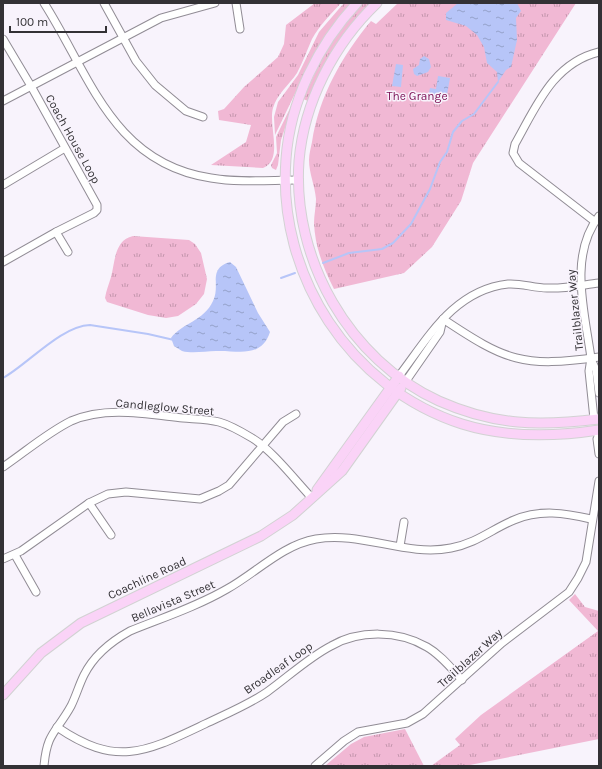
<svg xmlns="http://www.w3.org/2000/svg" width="602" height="769" font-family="Karla,sans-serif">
<defs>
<pattern id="grass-tufts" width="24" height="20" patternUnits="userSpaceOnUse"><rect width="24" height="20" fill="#f1b8d4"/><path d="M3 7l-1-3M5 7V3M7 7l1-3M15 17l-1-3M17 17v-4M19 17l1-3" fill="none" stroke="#c496ad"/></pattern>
<pattern id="water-ripples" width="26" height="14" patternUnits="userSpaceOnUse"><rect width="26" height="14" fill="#b7c5f8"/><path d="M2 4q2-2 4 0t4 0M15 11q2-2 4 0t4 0" fill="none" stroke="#95a1ca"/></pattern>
</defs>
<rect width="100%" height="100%" fill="#f8f3fc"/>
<g fill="url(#grass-tufts)">
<path d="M 315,3 L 341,3 C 331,14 319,26 312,39 C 307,50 303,62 297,73 C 289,85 277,94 273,108 C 268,126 284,160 263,168 L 211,165 L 246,142 L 251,125 L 219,120 L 218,111 L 224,109 L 244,87 L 278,57 L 284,44 L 286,25 Z"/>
<path d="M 344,3 L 351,3 L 333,25 L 317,48 L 275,135 L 274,117 L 278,102 L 298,75 L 319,32 Z"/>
<path d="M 361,3 L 370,3 C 342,31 321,64 308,101 L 303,99 L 325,51 Z"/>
<path d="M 398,3 L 576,3 L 473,163 L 461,201 L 432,247 L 404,273 L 334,289 C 323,267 315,247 314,223 C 314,215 316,207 316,199 C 315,186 309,173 309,160 C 309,154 311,147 312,142 C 319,96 342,56 371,21 L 376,24 Z"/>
<path d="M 295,98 L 281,140 L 278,165 L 276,170 L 272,168 L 271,165 L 277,153 L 276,137 Z"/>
<path d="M 133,236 L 189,240 L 195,244 L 201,253 L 207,279 L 204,294 L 196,304 L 178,316 L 166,318 L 148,315 L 107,302 L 105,298 C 106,291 109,284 111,277 C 115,263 114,240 133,236 Z"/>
<path d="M 575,594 L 585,607 L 599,611 L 599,739 L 465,766 L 431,766 L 460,745 L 455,739 L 481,715 L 598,631 L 569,600 Z"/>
<path d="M 405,729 L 424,766 L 326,765 L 351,744 L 364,737 Z"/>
</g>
<g fill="url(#water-ripples)">
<path d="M 458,3 L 517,3 L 521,11 L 516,18 L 517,40 L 511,67 L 506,70 L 498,82 L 497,72 L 487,63 L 484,47 L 477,35 L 466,26 L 446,20 L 446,13 Z"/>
<path d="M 424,56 L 429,59 L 431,67 L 428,72 L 417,76 L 414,74 L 413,69 L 419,65 L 420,59 Z"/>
<path d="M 396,64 L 403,65 L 401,87 L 392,86 Z"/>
<path d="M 438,76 L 450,78 L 446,100 L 428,97 L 430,88 L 436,89 Z"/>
<path d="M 230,262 L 236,267 L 258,313 L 270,332 C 261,359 238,350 216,351 C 205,351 193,354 182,351 L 174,346 L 171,338 C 182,323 204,321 213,301 C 221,285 207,269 230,262 Z"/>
</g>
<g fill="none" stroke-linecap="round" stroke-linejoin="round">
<g stroke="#b7c5f8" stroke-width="2">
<path d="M 323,263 L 349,253 L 382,249 L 393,243 L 411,224 L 430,189 L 440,162 L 447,152 L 453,132 L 462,121 L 474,114 L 498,82"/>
<path d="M 281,278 L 295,273"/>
<path d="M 3,378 C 28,364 61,326 90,325 L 148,334 L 174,340"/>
</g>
<g stroke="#918c95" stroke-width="9">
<g id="minor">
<path d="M 44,3 C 90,75 112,163 211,178 C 239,183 270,180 299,180"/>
<path d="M 104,3 L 136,61 L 155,85 L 186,111 L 203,117"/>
<path d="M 236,3 L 240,29"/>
<path d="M 3,39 L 31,86 L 97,205 L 97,210 L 94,213 L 56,232 L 3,262"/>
<path d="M 3,101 L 161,18 L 215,3"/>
<path d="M 3,185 L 65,148"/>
<path d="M 594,221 L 519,163 L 513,153 L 515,144 C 536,107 553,63 599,52"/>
<path d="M 56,232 L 68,252"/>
<path d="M 443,319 C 506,361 523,368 599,357"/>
<path d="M 591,359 L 596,370 L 599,393"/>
<path d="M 399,376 C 428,338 454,290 508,284 C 521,283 534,288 547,288 C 564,289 582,285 599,283"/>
<path d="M 406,381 L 440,332 L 443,319"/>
<path d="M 594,419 L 589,371 L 591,358 C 585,313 568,256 599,216"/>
<path d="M 599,434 L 597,439 L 599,454"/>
<path d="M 3,467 C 25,452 47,433 71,421 C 106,406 146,414 183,418 C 194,419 208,419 219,422 C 230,425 242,432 252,438 C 272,450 295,480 312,498"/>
<path d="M 89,503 L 111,535"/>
<path d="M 400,546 L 404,522"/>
<path d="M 15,555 L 36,592"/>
<path d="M 3,559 L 21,551 L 89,503 L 108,494 L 126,492 L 200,499 L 219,491 L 229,485 L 283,422 L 296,414"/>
<path d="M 57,727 C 117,768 146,752 205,724 C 226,714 248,705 267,692 C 288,677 308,658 331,646 C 359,630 398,630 427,647 C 441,655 451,668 462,680"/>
<path d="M 44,766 C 47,732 56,733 71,706 C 76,696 79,685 84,675 C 94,655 110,642 130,631 C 162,618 196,607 227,589 C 256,573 282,545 316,539 C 361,531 406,557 451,548 C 477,543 492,529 514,520 C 540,509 565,513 591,519"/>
<path d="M 315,766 L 344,741 L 358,732 L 407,723 L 423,714 L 502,643 L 569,592 L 578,578 L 586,562 L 599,481"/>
</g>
</g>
<g stroke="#d2d2d3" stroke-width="11">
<g id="major">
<path d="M 357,3 C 318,45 290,101 286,159 C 277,275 350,388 462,424 C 507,438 553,437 599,430"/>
<path d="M 377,3 C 334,44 304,102 299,161 C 292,259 349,360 439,401 C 495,426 540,426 599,419"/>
<path d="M 317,490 L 399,376"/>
<path d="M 3,695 L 41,653 L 81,623 L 261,536 L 293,515 L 342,471 L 401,388"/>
</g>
</g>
<use href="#minor" stroke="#fff" stroke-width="7"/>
<use href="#major" stroke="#fad3f7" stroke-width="9"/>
</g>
<g text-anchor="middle" stroke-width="3" stroke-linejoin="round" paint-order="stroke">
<g font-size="12" fill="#7b0f54" stroke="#f8f3fc">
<text x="417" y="100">The Grange</text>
</g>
<g font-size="12" fill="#333135" stroke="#f8f3fc">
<text transform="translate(73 139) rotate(61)" y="4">Coach House Loop</text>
<text transform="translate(575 310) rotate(-96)" y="4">Trailblazer Way</text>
<text transform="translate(165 407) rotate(5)" y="4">Candleglow Street</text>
<text transform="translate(147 578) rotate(-25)" y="4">Coachline Road</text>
<text transform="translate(173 601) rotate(-23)" y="4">Bellavista Street</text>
<text transform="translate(470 658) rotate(-42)" y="4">Trailblazer Way</text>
<text transform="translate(278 668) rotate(-35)" y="4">Broadleaf Loop</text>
</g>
</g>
<rect width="602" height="769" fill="none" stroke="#333135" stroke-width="8"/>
<path d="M10 26v6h96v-6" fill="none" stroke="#333135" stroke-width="2"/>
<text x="16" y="26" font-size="12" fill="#333135" stroke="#f8f3fc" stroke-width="3" paint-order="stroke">100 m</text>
</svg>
